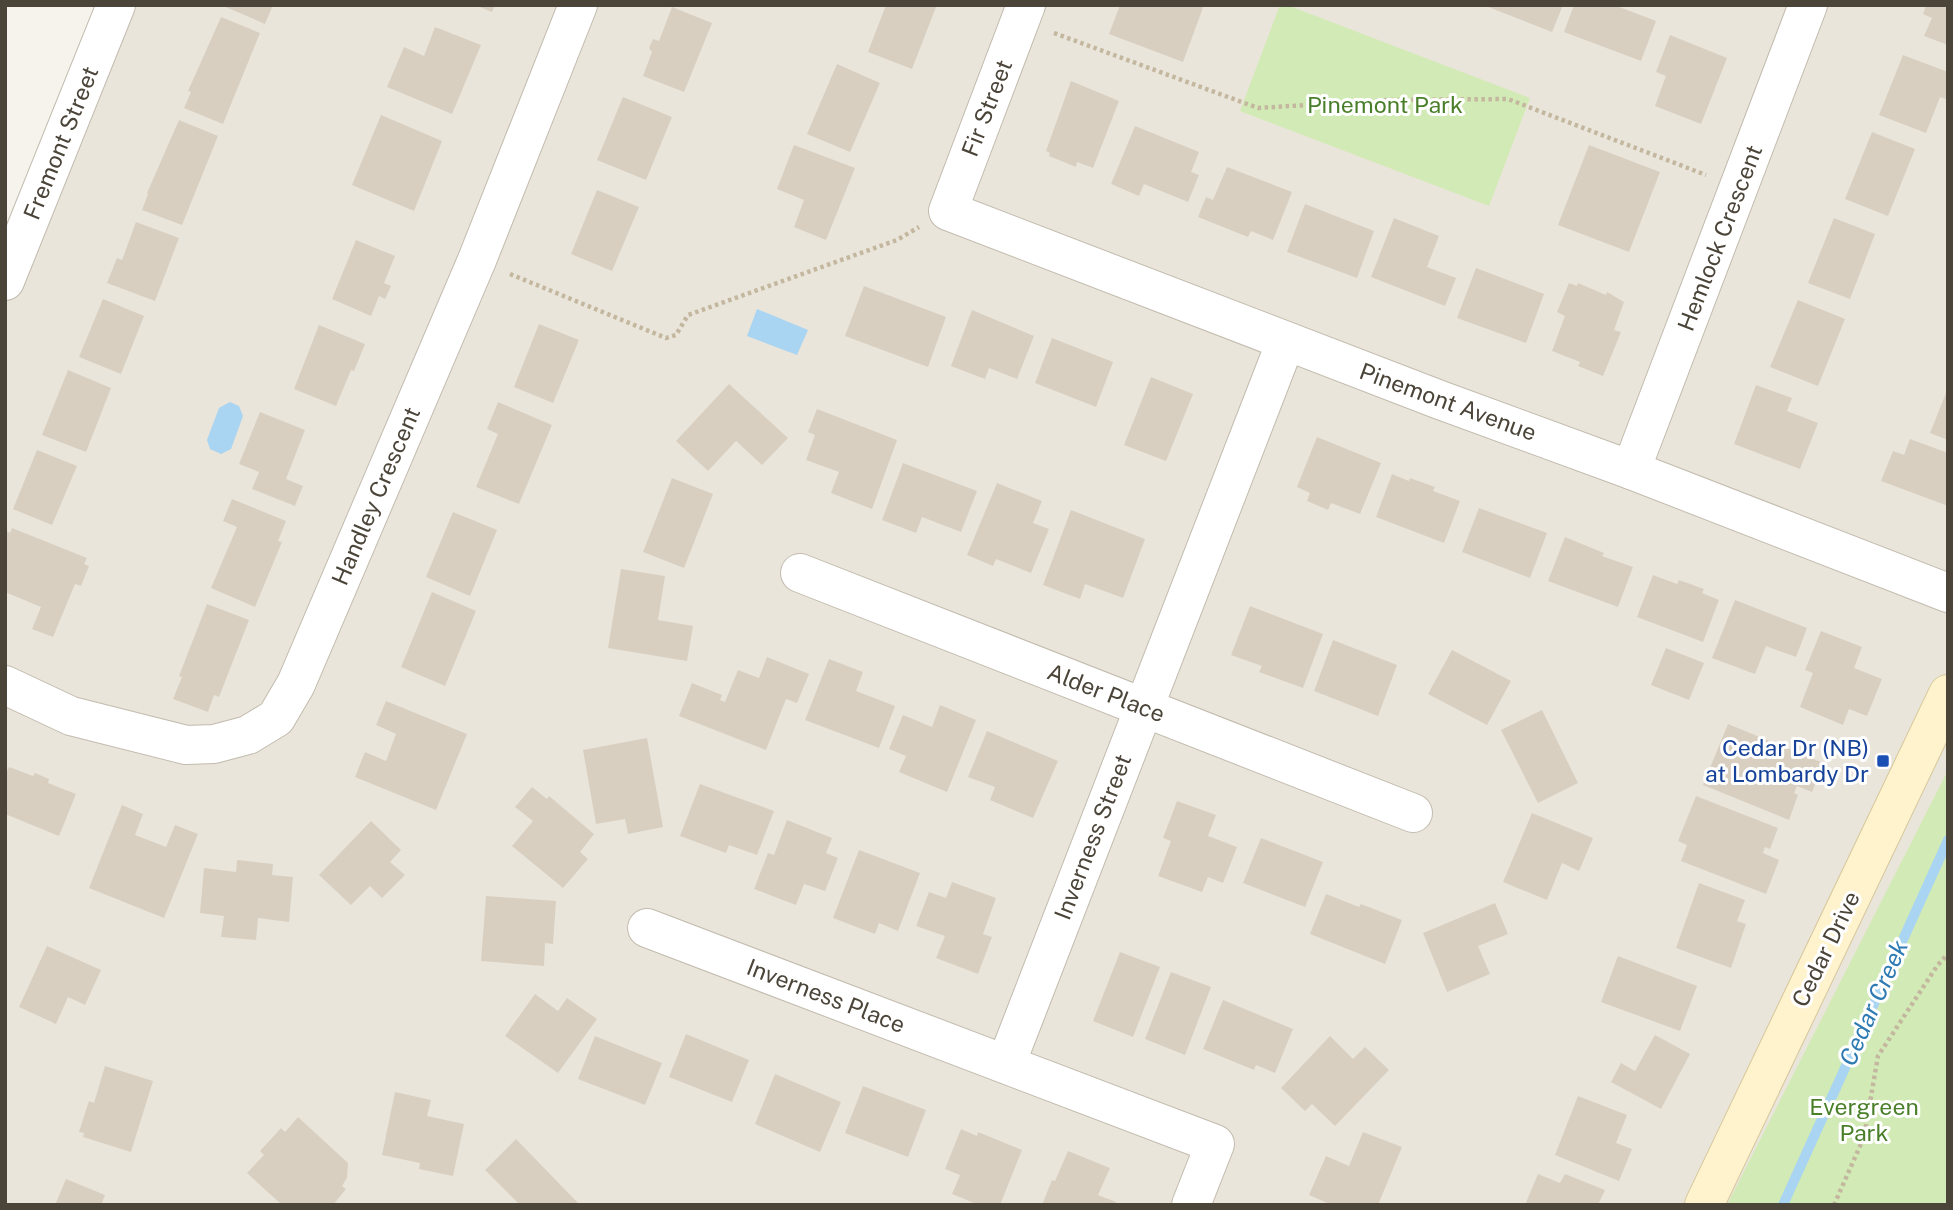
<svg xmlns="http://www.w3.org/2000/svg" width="1953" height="1210" font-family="'Public Sans',sans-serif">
<rect width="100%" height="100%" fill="#f6f3ec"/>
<path fill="#eae5da" d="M 116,5 L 1948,5 L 1948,1205 L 5,1205 L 5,281 Z"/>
<g fill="#d2eab5">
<path d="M 1280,5 L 1287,5 L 1530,98 L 1489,206 L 1240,111 Z"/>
<path d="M 1948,770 L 1948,1205 L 1727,1205 Z"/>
</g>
<g fill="#a9d4f2">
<path d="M 757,309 L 808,330 L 797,355 L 747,336 Z"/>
<path d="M 230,402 L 239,406 L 243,416 L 231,449 L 221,454 L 210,449 L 207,440 L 219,408 Z"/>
</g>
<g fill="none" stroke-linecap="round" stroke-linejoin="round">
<path stroke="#a9d4f2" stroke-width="10" d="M 1783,1205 L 1948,840"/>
</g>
<g fill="#d8cfc1">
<path d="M 221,5 L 273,5 L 265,24 Z"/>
<path d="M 475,5 L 495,5 L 492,12 Z"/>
<path d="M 886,5 L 936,7 L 912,69 L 868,52 Z"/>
<path d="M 1120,5 L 1204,5 L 1183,62 L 1109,34 Z"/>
<path d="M 1483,5 L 1563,5 L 1552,32 Z"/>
<path d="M 1574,5 L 1614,5 L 1656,21 L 1641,61 L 1564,32 Z"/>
<path d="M 1926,5 L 1948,5 L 1948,45 L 1924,36 L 1932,18 L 1923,14 Z"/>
<path d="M 672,7 L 712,23 L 684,92 L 643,76 L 652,52 L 649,48 L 653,39 L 659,41 Z"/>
<path d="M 221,17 L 260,33 L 223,124 L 184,108 L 191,92 L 188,91 Z"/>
<path d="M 435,27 L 481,45 L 452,114 L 387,87 L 404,47 L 424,56 Z"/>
<path d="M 1670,35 L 1727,58 L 1701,124 L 1655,106 L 1666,76 L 1656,72 Z"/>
<path d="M 1903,55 L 1948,72 L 1948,100 L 1940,97 L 1926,133 L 1879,115 Z"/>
<path d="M 837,64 L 880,83 L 850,152 L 807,134 Z"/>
<path d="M 1071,81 L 1119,101 L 1093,168 L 1077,162 L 1076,167 L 1049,156 L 1050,153 L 1046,151 Z"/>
<path d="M 623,97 L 672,117 L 646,180 L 597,160 Z"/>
<path d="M 381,115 L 442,141 L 414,211 L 352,185 Z"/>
<path d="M 179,120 L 218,136 L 182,225 L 142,210 L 148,194 L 147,193 Z"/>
<path d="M 1135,126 L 1199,152 L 1191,172 L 1199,175 L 1188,202 L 1144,184 L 1139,196 L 1111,184 Z"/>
<path d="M 1872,132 L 1915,149 L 1888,216 L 1845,199 Z"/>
<path d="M 794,145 L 855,168 L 826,240 L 794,227 L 804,200 L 777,189 Z"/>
<path d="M 1589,145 L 1660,172 L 1629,252 L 1558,225 Z"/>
<path d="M 1227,167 L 1292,192 L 1273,240 L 1251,231 L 1248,237 L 1198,217 L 1206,197 L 1213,200 Z"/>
<path d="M 597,190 L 639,207 L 612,271 L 571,254 Z"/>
<path d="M 1305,204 L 1374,231 L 1357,278 L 1287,252 Z"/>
<path d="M 1394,218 L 1439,236 L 1427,267 L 1456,278 L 1445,306 L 1371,277 Z"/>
<path d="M 1834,218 L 1875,234 L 1850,299 L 1808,283 Z"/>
<path d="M 136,222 L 179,238 L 155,301 L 107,283 L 117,258 L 122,260 Z"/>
<path d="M 356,240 L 395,256 L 384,283 L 391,286 L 385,299 L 379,296 L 371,316 L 332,299 Z"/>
<path d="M 1476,268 L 1544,294 L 1526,343 L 1457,318 Z"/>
<path d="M 1569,283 L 1577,286 L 1578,283 L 1606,295 L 1607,292 L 1624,302 L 1614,330 L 1621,332 L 1603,376 L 1578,366 L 1580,362 L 1552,351 L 1565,316 L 1557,312 Z"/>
<path d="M 864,286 L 946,317 L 928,367 L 845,336 Z"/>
<path d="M 103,299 L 144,316 L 121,374 L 79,357 Z"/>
<path d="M 1798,300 L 1845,319 L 1818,386 L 1770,367 Z"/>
<path d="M 972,310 L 1034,336 L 1017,379 L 989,368 L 985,379 L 951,366 Z"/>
<path d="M 539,324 L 579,340 L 553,403 L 514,387 Z"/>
<path d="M 319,325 L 365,344 L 354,371 L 351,370 L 336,406 L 294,389 Z"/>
<path d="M 1052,338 L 1113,362 L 1096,407 L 1035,383 Z"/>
<path d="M 68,370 L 111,388 L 86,452 L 42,435 Z"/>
<path d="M 1151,377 L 1193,394 L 1166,461 L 1124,445 Z"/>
<path d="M 729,384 L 788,438 L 762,465 L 736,441 L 708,471 L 676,441 Z"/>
<path d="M 1756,385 L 1792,398 L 1787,411 L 1818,423 L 1800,469 L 1734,444 Z"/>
<path d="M 1948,388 L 1948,440 L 1930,433 Z"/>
<path d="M 498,402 L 552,425 L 519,504 L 476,487 L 498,434 L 487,429 Z"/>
<path d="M 817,409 L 897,440 L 872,509 L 831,493 L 839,472 L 806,460 L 815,435 L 808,432 Z"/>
<path d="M 260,412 L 305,430 L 286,479 L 303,486 L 295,506 L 252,489 L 259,472 L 239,464 Z"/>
<path d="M 1317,437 L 1381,463 L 1360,514 L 1331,503 L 1328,510 L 1307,501 L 1310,493 L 1297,487 Z"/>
<path d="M 1910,439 L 1948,453 L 1948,506 L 1881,481 L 1893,451 L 1904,455 Z"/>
<path d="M 37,450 L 77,466 L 52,525 L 13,509 Z"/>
<path d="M 903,463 L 977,491 L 961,532 L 922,517 L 916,533 L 882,520 Z"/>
<path d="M 1392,474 L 1409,481 L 1410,478 L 1435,487 L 1433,491 L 1460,501 L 1444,543 L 1376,517 Z"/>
<path d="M 672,478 L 713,494 L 684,568 L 643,552 Z"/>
<path d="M 997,483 L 1042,501 L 1033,523 L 1049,529 L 1031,573 L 996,559 L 993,566 L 967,555 Z"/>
<path d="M 232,499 L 286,521 L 278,541 L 282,542 L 255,607 L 211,588 L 237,527 L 223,521 Z"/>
<path d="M 1479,508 L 1547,533 L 1530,578 L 1462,552 Z"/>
<path d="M 1071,510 L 1145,539 L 1123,598 L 1085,584 L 1080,599 L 1043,585 Z"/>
<path d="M 453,512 L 497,530 L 470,596 L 426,577 Z"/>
<path d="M 12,528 L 87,558 L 84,564 L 89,566 L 81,586 L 75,584 L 53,637 L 32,629 L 41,607 L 5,592 L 5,530 L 10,533 Z"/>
<path d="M 1565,537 L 1604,553 L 1602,556 L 1633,567 L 1618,607 L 1548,581 Z"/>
<path d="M 621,569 L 665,576 L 658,620 L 693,626 L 687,661 L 608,648 Z"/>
<path d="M 1653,575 L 1677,584 L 1679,580 L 1704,589 L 1702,593 L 1719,600 L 1703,642 L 1637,617 Z"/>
<path d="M 432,592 L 476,611 L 445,686 L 401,667 Z"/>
<path d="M 1735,600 L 1807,628 L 1796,657 L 1766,646 L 1755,674 L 1712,658 Z"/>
<path d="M 207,604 L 249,620 L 219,697 L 214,695 L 208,712 L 173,699 L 182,677 L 179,676 Z"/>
<path d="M 1250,606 L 1323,634 L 1303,688 L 1259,672 L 1262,666 L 1231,655 Z"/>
<path d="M 1821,631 L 1862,647 L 1854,668 L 1882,679 L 1867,716 L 1849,709 L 1843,725 L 1800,707 L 1813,673 L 1805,670 Z"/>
<path d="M 1333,640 L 1397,665 L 1378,716 L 1314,691 Z"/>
<path d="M 1666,648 L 1704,663 L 1689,700 L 1651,685 Z"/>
<path d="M 1452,650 L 1511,681 L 1487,725 L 1428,694 Z"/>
<path d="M 767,657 L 809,674 L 797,703 L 786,699 L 766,750 L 679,716 L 692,683 L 722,695 L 720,700 L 725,702 L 738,670 L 759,678 Z"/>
<path d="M 829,659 L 863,672 L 856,691 L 895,706 L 879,748 L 805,720 Z"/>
<path d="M 386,701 L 467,734 L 436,810 L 355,777 L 365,752 L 386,761 L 396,734 L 376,725 Z"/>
<path d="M 940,705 L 976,720 L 947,792 L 899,772 L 906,756 L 889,749 L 903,715 L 932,727 Z"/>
<path d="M 1542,710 L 1578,783 L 1538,803 L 1501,730 Z"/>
<path d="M 1728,724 L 1823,763 L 1812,792 L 1797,786 L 1794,793 L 1798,795 L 1789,820 L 1703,785 Z"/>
<path d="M 987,731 L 1058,761 L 1033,818 L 990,800 L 995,787 L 968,777 Z"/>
<path d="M 647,738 L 663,827 L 628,834 L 625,819 L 596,824 L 583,750 Z"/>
<path d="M 9,767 L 33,776 L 35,773 L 49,779 L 48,783 L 76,794 L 59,836 L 5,814 L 5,775 Z"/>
<path d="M 700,784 L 774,811 L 757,855 L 729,845 L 726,853 L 680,836 Z"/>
<path d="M 532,787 L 547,799 L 549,796 L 594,834 L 580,852 L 588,859 L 563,888 L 512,846 L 533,821 L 515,807 Z"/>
<path d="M 1696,796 L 1778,828 L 1770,849 L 1765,847 L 1763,853 L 1779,860 L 1766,894 L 1681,861 L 1687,845 L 1678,841 Z"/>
<path d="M 1177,801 L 1216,815 L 1208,836 L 1237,847 L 1223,883 L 1208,877 L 1202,892 L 1158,876 L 1171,841 L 1163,838 Z"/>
<path d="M 122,805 L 143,814 L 135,835 L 166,847 L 175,825 L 198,834 L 164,918 L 89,888 Z"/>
<path d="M 1532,813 L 1593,838 L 1579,871 L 1562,863 L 1547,900 L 1503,882 Z"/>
<path d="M 787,820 L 832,838 L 826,853 L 838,858 L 825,891 L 804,884 L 796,905 L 754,889 L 768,853 L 774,855 Z"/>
<path d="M 371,821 L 401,850 L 390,862 L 405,875 L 382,898 L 370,886 L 351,905 L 319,875 Z"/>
<path d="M 1261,838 L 1323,862 L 1305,907 L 1243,883 Z"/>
<path d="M 859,850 L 920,873 L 898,931 L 879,923 L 875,934 L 833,918 Z"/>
<path d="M 237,860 L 273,864 L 272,875 L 293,877 L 289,922 L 258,918 L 256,940 L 221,937 L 224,916 L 200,913 L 204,868 L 236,872 Z"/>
<path d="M 952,882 L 996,898 L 983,934 L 992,937 L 978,974 L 936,958 L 945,936 L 916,926 L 929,892 L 946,898 Z"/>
<path d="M 1699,883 L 1745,900 L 1737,921 L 1746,924 L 1731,968 L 1676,948 Z"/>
<path d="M 1326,894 L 1359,907 L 1361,904 L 1402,920 L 1385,964 L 1310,934 Z"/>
<path d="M 486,896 L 556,901 L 553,944 L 545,943 L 544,966 L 481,961 Z"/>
<path d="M 1495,903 L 1508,934 L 1478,946 L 1490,974 L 1447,992 L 1423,933 Z"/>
<path d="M 47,946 L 101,970 L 85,1005 L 68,997 L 56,1024 L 19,1007 Z"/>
<path d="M 1120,952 L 1160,967 L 1133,1037 L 1093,1021 Z"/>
<path d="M 1618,956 L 1697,986 L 1680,1031 L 1601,1002 Z"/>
<path d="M 1171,972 L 1211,987 L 1185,1055 L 1145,1039 Z"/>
<path d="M 535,994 L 558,1011 L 567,998 L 597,1019 L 558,1073 L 505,1036 Z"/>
<path d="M 1223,1000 L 1293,1029 L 1275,1073 L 1256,1065 L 1254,1070 L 1203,1049 Z"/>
<path d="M 686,1034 L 749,1060 L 732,1102 L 669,1077 Z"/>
<path d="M 1655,1035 L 1690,1054 L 1661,1109 L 1611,1082 L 1621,1063 L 1635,1071 Z"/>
<path d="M 595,1036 L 662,1063 L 645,1105 L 578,1079 Z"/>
<path d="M 1330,1036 L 1353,1059 L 1365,1047 L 1389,1070 L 1335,1126 L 1312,1104 L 1305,1111 L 1281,1088 Z"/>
<path d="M 105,1066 L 153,1081 L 131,1152 L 83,1137 L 84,1133 L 79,1132 L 89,1101 L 94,1103 Z"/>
<path d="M 775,1074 L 841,1102 L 820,1152 L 755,1124 Z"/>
<path d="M 863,1086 L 926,1110 L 908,1157 L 845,1133 Z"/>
<path d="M 395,1092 L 431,1100 L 427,1116 L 464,1124 L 453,1176 L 419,1169 L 420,1163 L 382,1155 Z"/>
<path d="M 1578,1096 L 1627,1115 L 1616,1143 L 1632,1149 L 1619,1181 L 1555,1155 Z"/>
<path d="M 298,1117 L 348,1163 L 347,1178 L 342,1186 L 346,1189 L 333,1205 L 282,1205 L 247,1173 L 264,1155 L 260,1151 L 281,1128 L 285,1132 Z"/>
<path d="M 961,1129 L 977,1136 L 978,1132 L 1022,1150 L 1000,1205 L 979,1205 L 952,1194 L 960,1175 L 945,1169 Z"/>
<path d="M 1363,1132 L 1402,1147 L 1378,1205 L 1332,1205 L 1309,1195 L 1326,1156 L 1349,1166 Z"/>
<path d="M 516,1139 L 578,1203 L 576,1205 L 520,1205 L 485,1170 Z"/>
<path d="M 1068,1151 L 1110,1168 L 1098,1195 L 1116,1202 L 1115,1205 L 1042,1205 L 1052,1180 L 1055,1181 Z"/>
<path d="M 1538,1174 L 1560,1183 L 1565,1174 L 1605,1190 L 1598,1205 L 1525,1205 Z"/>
<path d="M 66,1179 L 105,1195 L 101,1205 L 55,1205 Z"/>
</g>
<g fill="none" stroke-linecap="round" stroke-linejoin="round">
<g stroke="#c2bbae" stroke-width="40">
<g id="street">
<path d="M 1026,5 L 948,211 L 1440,400 L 1631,470 L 1948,593"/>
<path d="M 5,281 L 116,5"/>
<path d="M 1631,470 L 1808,5"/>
<path d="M 800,573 L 1413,813"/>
<path d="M 5,685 L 71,716 L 186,745 L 214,744 L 248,735 L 276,718 L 296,684 L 477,260 L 578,5"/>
<path d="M 647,928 L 1215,1144 L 1191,1205"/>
<path d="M 1006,1064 L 1286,341"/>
</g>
</g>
<g stroke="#d6c79b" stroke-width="40">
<path id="secondary" d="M 1704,1205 L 1948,694"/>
</g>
<g stroke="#c4b79f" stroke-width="4.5" stroke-dasharray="3.5 3.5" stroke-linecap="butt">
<path d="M 1054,33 L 1258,108 L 1388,100 L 1508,99 L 1706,175"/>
<path d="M 510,274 L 666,338 L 676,335 L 688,315 L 897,240 L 919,227"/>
<path d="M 1834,1205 L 1864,1137 L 1878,1056 L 1937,966 L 1948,954"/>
</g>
<use href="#street" stroke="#fff" stroke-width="38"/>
<use href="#secondary" stroke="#fff3cd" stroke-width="38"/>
</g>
<rect fill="#1a4fb4" stroke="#fff" stroke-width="2.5" x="1876" y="754" width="14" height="14" rx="3.5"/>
<g text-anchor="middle" stroke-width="6" stroke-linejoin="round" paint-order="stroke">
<g font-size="23" fill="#4a7f2a" stroke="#fff">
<text x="1385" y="113">Pinemont Park</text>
<text x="1864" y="1115">Evergreen<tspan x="1864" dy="26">Park</tspan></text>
</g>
<g font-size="23" fill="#4b4439" stroke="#fff">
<text transform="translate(987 108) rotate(-69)" y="8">Fir Street</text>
<text transform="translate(61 143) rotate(-68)" y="8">Fremont Street</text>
<text transform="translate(1720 238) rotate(-69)" y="8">Hemlock Crescent</text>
<text transform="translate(1448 402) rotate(20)" y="8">Pinemont Avenue</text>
<text transform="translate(376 496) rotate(-67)" y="8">Handley Crescent</text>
<text transform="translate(1106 693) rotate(21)" y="8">Alder Place</text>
<text transform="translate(1093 837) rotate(-69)" y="8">Inverness Street</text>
<text transform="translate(1826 949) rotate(-64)" y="8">Cedar Drive</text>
<text transform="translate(826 996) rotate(21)" y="8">Inverness Place</text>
</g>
<g font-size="23" fill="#164399" stroke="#fff" text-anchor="end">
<text x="1869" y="756">Cedar Dr (NB)<tspan x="1869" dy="26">at Lombardy Dr</tspan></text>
</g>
<g font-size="24" font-style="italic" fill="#2e7ab2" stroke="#fff">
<text transform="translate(1874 1003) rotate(-66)" y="8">Cedar Creek</text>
</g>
</g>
<rect width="1953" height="1210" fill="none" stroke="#4b4439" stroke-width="14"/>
</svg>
